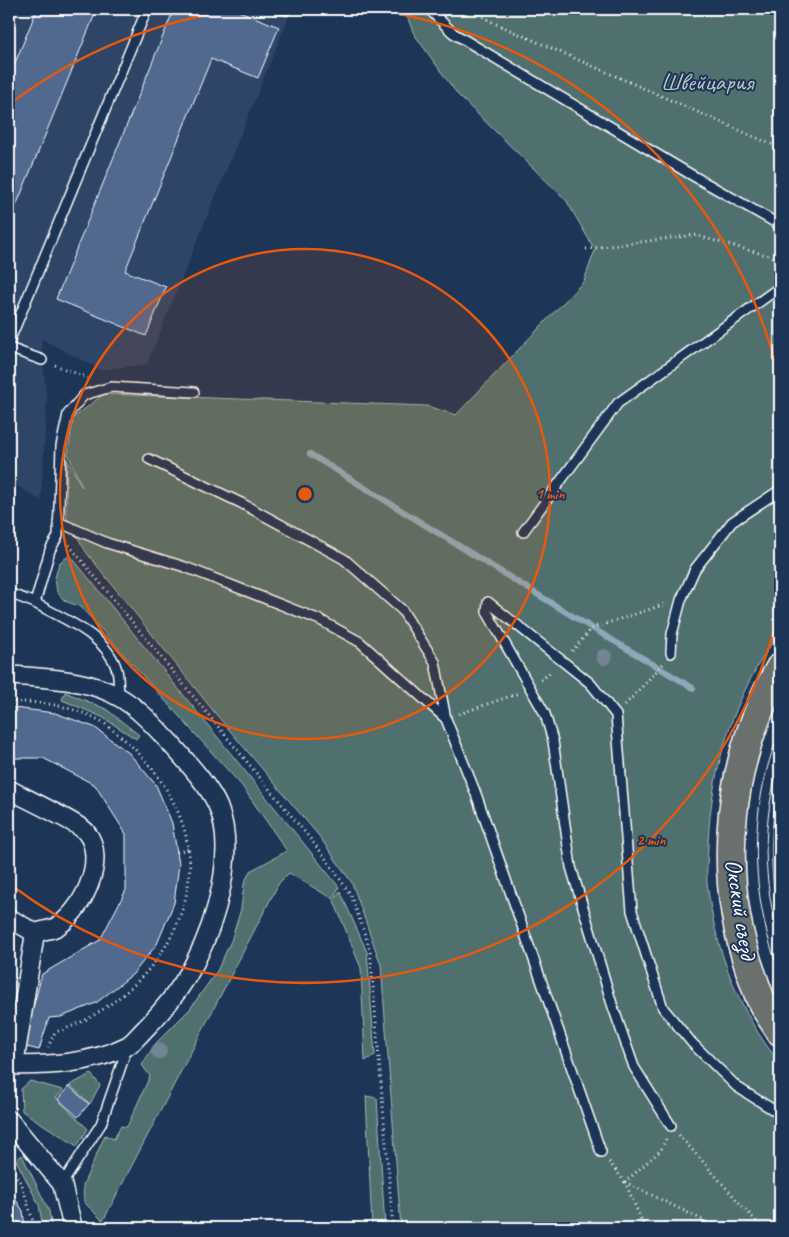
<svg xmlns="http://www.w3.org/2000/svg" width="789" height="1237" font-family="Caveat,sans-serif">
<rect width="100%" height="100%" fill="#1d3557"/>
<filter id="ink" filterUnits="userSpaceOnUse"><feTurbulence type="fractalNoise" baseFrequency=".02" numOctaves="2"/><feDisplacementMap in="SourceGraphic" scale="10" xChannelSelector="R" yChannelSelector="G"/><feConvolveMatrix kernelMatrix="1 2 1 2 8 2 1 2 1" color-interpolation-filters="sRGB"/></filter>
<g filter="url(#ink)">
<path fill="#2d4468" d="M 9,9 L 292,9 L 147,364 L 101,370 L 41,339 L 47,402 L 41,501 L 11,482 L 9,488 Z"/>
<g fill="#506f6e" stroke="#a8b7b6">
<path d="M 404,9 L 780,9 L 780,632 C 734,693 711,769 708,844 C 708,857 706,870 707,882 C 714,946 739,1014 780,1063 L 780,1228 L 401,1228 L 381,965 L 352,883 L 319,836 L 215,713 L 86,552 L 66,517 L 67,459 L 82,487 L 68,454 L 73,418 L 104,394 L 427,406 L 456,415 L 584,281 L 595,250 L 566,200 L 458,95 L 414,34 Z"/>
<path d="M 70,555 L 339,887 L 333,899 L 289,873 L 279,883 L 103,1221 L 84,1202 L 83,1185 L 105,1135 L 114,1139 L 121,1126 L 127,1127 L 150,1076 L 142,1065 L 155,1044 L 190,1009 L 217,971 L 231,941 L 241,909 L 244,884 L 250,871 L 287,851 L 242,786 L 81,607 L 65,601 L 57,592 L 55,578 L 59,563 Z"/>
<path d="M 65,692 L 106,709 L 139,735 L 136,739 L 102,717 L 62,700 Z"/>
<path d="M 780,783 L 780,918 C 768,873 769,827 780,783 Z"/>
<path d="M 340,891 L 367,952 L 375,1055 L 365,1061 L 361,968 L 334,901 Z"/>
<path d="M 91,1074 L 100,1085 L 90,1104 L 70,1085 Z"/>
<path d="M 30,1081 L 63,1090 L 56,1098 L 88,1129 L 77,1146 L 22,1111 L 21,1089 Z"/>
<path d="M 366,1096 L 377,1098 L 385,1228 L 372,1228 Z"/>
<path d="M 22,1155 L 49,1211 L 52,1228 L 43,1228 L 39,1205 L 16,1160 Z"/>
</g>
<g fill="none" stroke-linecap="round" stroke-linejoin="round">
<path stroke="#8ea8b9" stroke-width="6" d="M 310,454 L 592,628 L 693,688"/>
</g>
<g fill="#51688f" stroke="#fff">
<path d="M 37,9 L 97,9 L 9,223 L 9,78 Z"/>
<path d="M 174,9 L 234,9 L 279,27 L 258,78 L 211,59 L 125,271 L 166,287 L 146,336 L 56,299 Z"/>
<path d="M 14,708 L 55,713 L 94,727 L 129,753 L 156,785 L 172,823 L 179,864 L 174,903 L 157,944 L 133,974 L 96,1003 L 61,1017 L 49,1018 L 39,1050 L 23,1046 L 42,974 L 100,940 L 126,890 L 126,834 L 95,785 L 43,758 L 9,758 L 9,709 Z"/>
<path d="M 69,1086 L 89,1104 L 78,1117 L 58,1099 Z"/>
<path d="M 9,1189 L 23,1211 L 25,1228 L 9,1228 Z"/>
</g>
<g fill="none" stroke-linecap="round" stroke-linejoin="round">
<g stroke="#fff" stroke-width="12">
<g id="service">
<path d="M 282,9 L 286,10"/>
<path d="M 429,9 L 453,33 L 690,174 L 780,225"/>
<path d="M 9,342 L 147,9"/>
<path d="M 9,348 L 42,360"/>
<path d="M 149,459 L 241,503 L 344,559 L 402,610 L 435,662 L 446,719"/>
<path d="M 58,522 L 107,543 L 185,567 L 320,620 L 360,642 L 446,719 L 476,794 L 601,1152"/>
<path d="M 523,532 L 618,403 L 780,287"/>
<path d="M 9,593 L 35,603"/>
<path d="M 671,653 L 672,634 L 681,600 L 695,569 L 732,522 L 780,490"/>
<path d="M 119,697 C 118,688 119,678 117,670 C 107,635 63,619 35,603 L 50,550 L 58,536 L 61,446 L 68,414 L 84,395 L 111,387 L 194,392"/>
<path d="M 671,1126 L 634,1067 L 612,1004 L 571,867 L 553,741 L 545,714 L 487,612 L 488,602 L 590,683 L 616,715 L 632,911 L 663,1008 L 692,1043 L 737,1087 L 780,1114"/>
<path d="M 62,1184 L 101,1124 L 128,1046"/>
</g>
</g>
<g stroke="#fff" stroke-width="21">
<g id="minor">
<path d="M 9,675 C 45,679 86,678 119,697 C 140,709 156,728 172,745 C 186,761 212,789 219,809 C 236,853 216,922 195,962 C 182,988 164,1010 143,1031 C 138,1036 133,1043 127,1046 C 91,1064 48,1066 9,1065"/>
<path d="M 9,792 L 12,791 C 25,798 80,824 86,832 C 109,859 81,915 54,928 C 48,930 41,931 35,933 L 9,918"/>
<path d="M 14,1065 L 35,933"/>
<path d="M 9,1120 L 62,1184 L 73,1228"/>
</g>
</g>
<g stroke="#fff" stroke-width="31">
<path id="primary" d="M 780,668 C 728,759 716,871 750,970 C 754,980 757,992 762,1002 C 767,1012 774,1021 780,1031"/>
</g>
<g stroke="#fff" stroke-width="3" stroke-dasharray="1 4" stroke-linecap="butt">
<path d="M 470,9 L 494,23 L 780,148"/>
<path d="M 586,249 L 694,235 L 780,259"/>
<path d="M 55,365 L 88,378"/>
<path d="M 69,545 L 321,852 L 351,895 L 370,949 L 393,1228"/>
<path d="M 572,651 L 592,628 L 666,604"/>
<path d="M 541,680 L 552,671"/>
<path d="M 9,702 C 40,701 68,705 97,719 C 104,722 110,728 115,732 C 158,765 195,822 189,878 C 184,924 160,963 126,992 C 104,1010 83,1024 55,1032 L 48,1047"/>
<path d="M 625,705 L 663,664"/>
<path d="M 459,714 L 519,693"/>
<path d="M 177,852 L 188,849"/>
<path d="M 679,1135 L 762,1228"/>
<path d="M 666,1139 L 661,1150 L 625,1182 L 719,1228"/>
<path d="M 609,1162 L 625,1182 L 645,1228"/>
<path d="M 9,1164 L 22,1185 L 35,1228"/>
</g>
<use href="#service" stroke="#1d3557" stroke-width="9"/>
<use href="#minor" stroke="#1d3557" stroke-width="18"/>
<use href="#primary" stroke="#6a706d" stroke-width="28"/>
<g stroke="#fff" stroke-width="1">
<path d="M 780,731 C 747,810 750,895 780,974"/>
<path d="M 780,759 C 761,828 762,875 780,944"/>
</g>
</g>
<g fill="#738494">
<circle cx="604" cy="657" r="8"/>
<circle cx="159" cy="1051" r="8"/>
</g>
</g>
<circle cx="305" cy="494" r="245" fill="#e8590c" fill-opacity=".12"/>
<g fill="none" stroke="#e8590c" stroke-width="2.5">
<circle cx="305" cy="494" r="245"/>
<path d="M779 612A489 489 0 0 1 11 885M11 103A489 489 0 0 1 241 9M369 9A489 489 0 0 1 779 376"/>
</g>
<g text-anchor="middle" stroke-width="4" stroke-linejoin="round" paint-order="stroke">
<g font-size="24" fill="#b9c5c5" stroke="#1d3557">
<text x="707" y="90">Швейцария</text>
</g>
<g font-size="24" fill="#fff" stroke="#1d3557">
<text transform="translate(741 909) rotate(81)" y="8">Окский съезд</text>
</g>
</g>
<circle cx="305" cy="494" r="8" fill="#e8590c" stroke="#1d3557" stroke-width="2.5"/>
<g font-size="15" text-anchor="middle" font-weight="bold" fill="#e8590c" stroke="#1d3557" stroke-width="4" stroke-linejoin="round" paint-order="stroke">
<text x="550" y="499">1 min</text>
<text x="651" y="845">2 min</text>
</g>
<rect width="789" height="1237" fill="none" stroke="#1d3557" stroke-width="30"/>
<rect x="15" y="15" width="759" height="1207" fill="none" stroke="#fff" stroke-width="2" filter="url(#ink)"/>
</svg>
